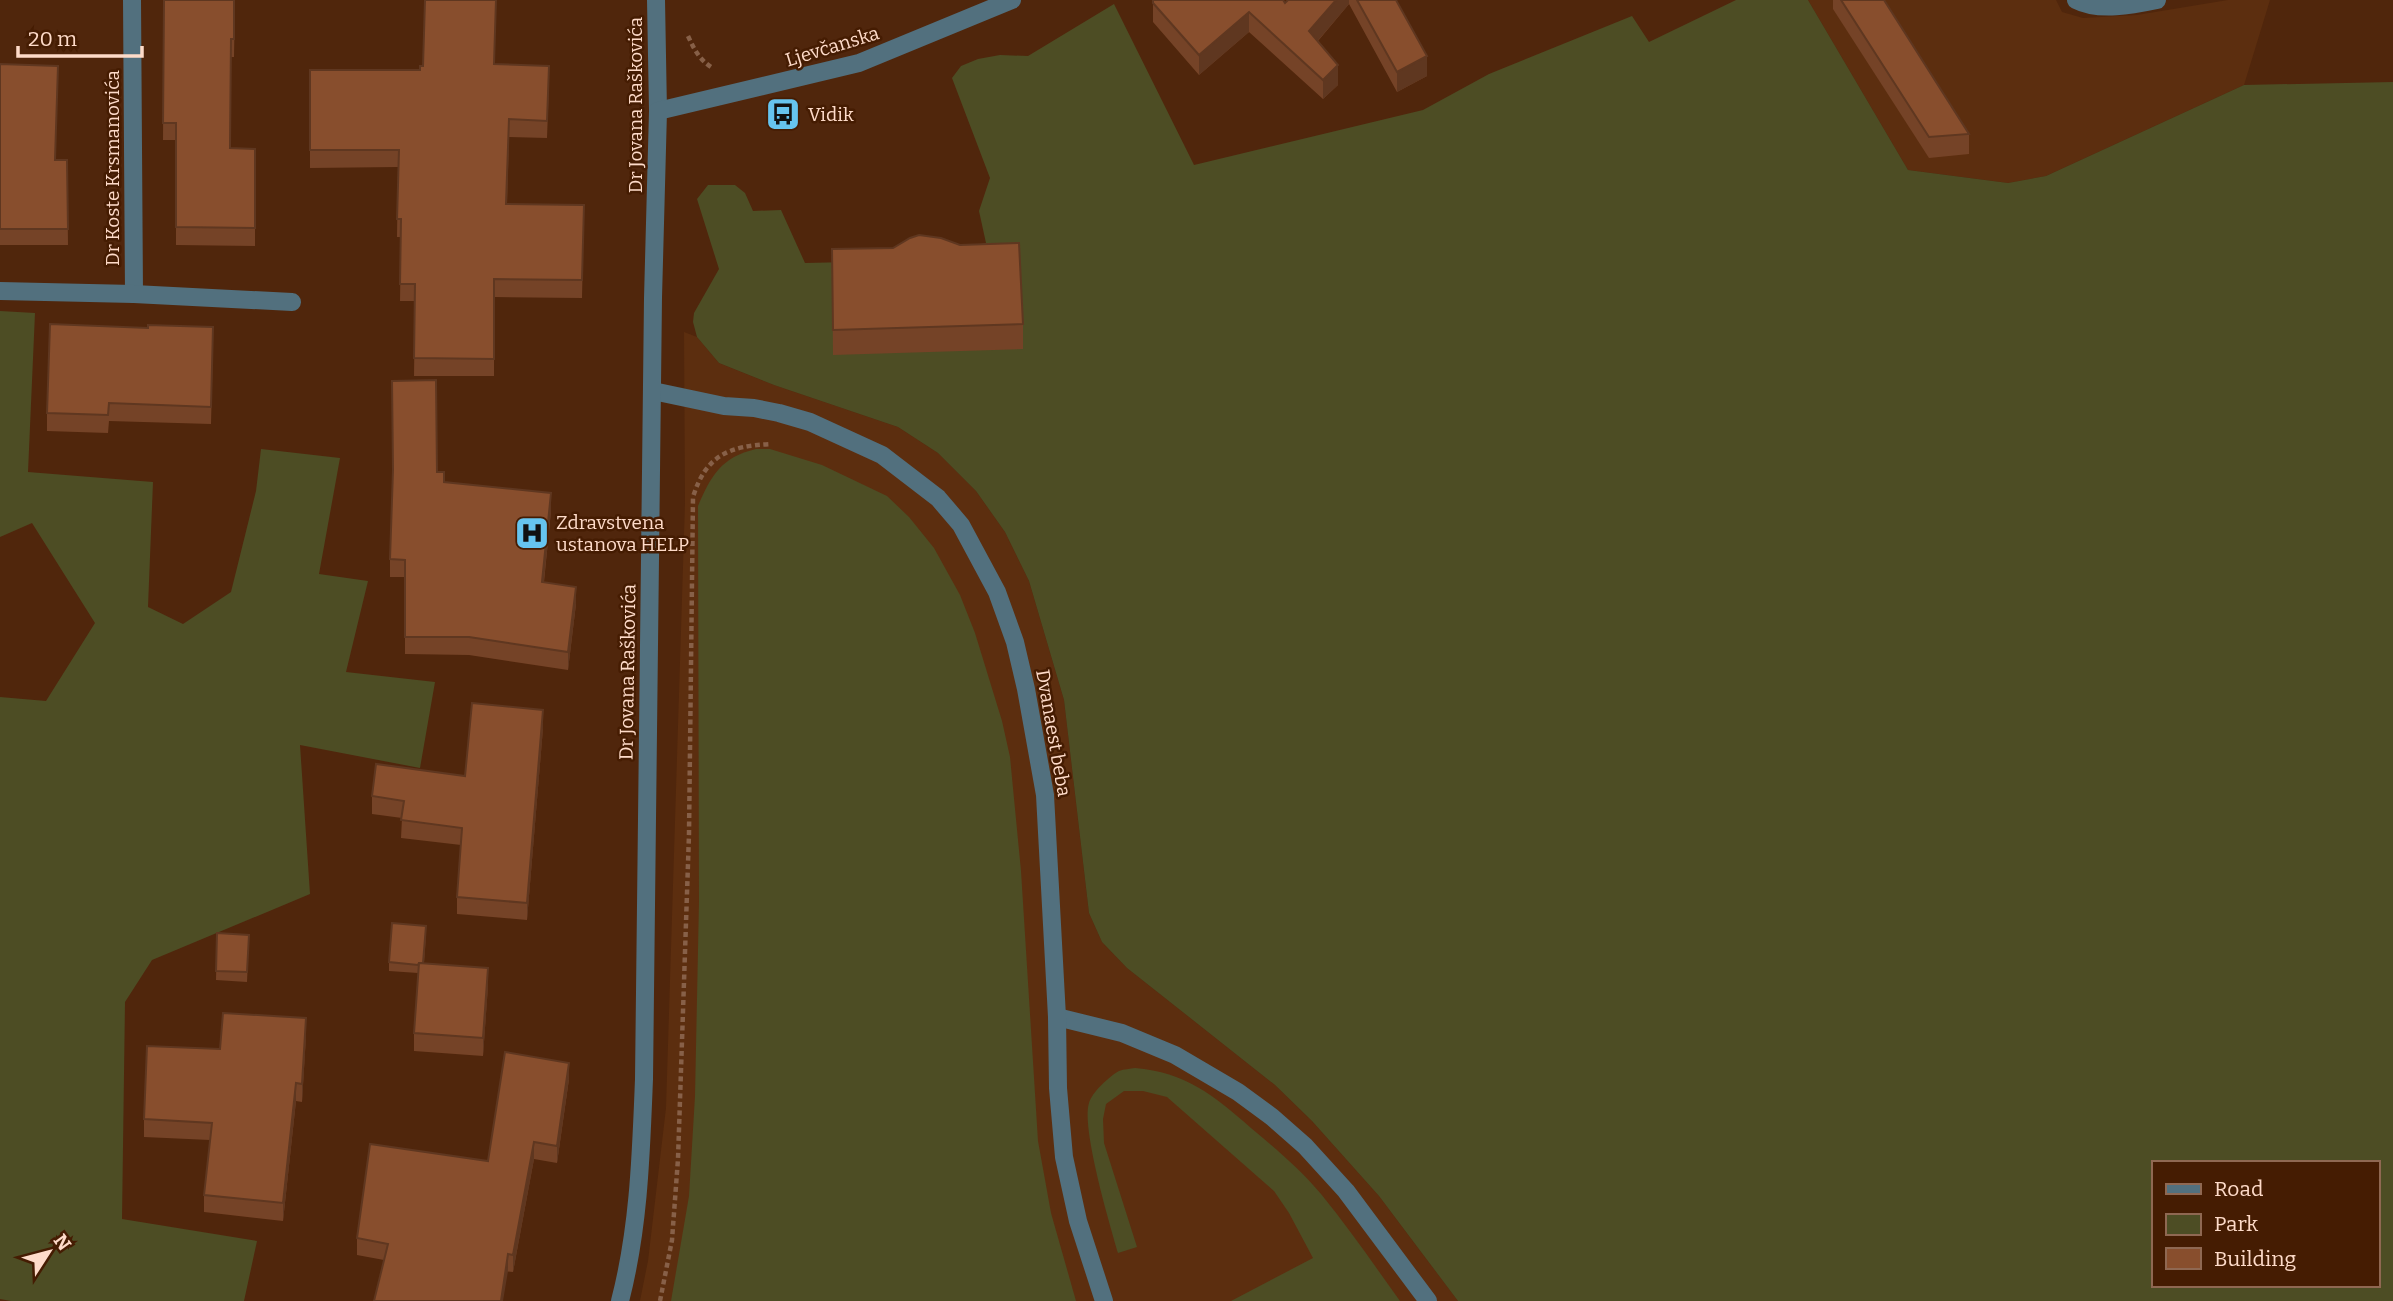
<svg xmlns="http://www.w3.org/2000/svg" width="2393" height="1301" font-family="Bitter,serif">
<rect width="100%" height="100%" fill="#50260c"/>
<g fill="#5c2e0f">
<path d="M 1808,0 L 2056,0 L 2062,12 L 2083,18 L 2137,15 L 2228,0 L 2270,0 L 2244,85 L 2046,176 L 2008,183 L 1908,170 Z"/>
<path d="M 684,332 L 697,337 L 719,363 L 774,385 L 898,427 L 938,453 L 976,491 L 1005,532 L 1029,581 L 1064,700 L 1089,913 L 1102,942 L 1127,968 L 1275,1085 L 1312,1121 L 1379,1196 L 1458,1301 L 640,1301 L 648,1261 L 666,1108 L 685,503 Z"/>
</g>
<g fill="#4d4d24" fill-rule="evenodd">
<path d="M 1736,0 L 1808,0 L 1908,170 L 2008,183 L 2046,176 L 2244,85 L 2393,82 L 2393,1301 L 1458,1301 L 1379,1196 L 1312,1121 L 1275,1085 L 1127,968 L 1102,942 L 1089,913 L 1064,700 L 1029,581 L 1005,532 L 976,491 L 938,453 L 898,427 L 774,385 L 719,363 L 697,337 L 693,322 L 694,313 L 719,269 L 697,199 L 708,185 L 735,185 L 745,193 L 753,211 L 781,210 L 805,263 L 895,261 L 986,243 L 979,211 L 990,178 L 952,78 L 961,66 L 978,59 L 1000,55 L 1028,56 L 1114,4 L 1194,165 L 1423,110 L 1489,74 L 1632,16 L 1649,42 ZM 2153,1163 L 2377,1163 L 2377,1285 L 2153,1285 Z"/>
<path d="M 0,311 L 35,313 L 28,472 L 153,482 L 148,607 L 183,624 L 231,592 L 256,491 L 261,449 L 340,458 L 319,574 L 368,581 L 346,672 L 435,682 L 420,768 L 300,745 L 310,894 L 152,960 L 125,1002 L 122,1219 L 257,1241 L 244,1301 L 11,1301 L 0,1299 L 0,697 L 46,701 L 95,623 L 32,523 L 0,537 Z"/>
<path d="M 756,449 L 770,449 L 822,465 L 887,496 L 909,517 L 934,548 L 960,595 L 975,633 L 1002,721 L 1010,757 L 1021,871 L 1038,1141 L 1051,1213 L 1076,1301 L 671,1301 L 689,1196 L 695,1096 L 699,901 L 698,506 C 711,476 721,457 756,449 Z"/>
<path d="M 1135,1068 C 1185,1072 1215,1096 1251,1128 C 1275,1148 1300,1169 1321,1194 C 1349,1228 1374,1265 1400,1301 L 1231,1301 L 1313,1258 L 1289,1213 L 1274,1191 L 1167,1097 L 1143,1091 L 1124,1091 L 1106,1104 L 1103,1119 L 1104,1143 L 1137,1247 L 1118,1253 C 1110,1225 1081,1128 1089,1103 C 1092,1092 1110,1076 1119,1071 C 1124,1069 1130,1069 1135,1068 Z"/>
</g>
<g fill="none" stroke-linecap="round" stroke-linejoin="round">
<g stroke="#876048" stroke-width="4.5" stroke-dasharray="5 3.5" stroke-linecap="butt">
<path d="M 688,36 C 694,49 699,59 711,67"/>
<path d="M 660,1301 L 672,1240 L 678,1159 L 689,834 L 693,497 C 706,455 729,446 771,444"/>
</g>
<path stroke="#52707e" stroke-width="18" d="M 1057,1017 L 1122,1033 L 1175,1055 L 1238,1092 L 1272,1117 L 1305,1146 L 1346,1191 L 1428,1301"/>
<g stroke="#52707e" stroke-width="18">
<path d="M 132,0 L 134,294"/>
<path d="M 656,0 L 658,111"/>
<path d="M 2076,0 C 2099,12 2133,5 2157,0"/>
<path d="M 0,291 L 134,294 L 292,302"/>
<path d="M 653,391 L 724,406 L 754,408 L 779,413 L 810,422 L 882,455 L 938,498 L 961,525 L 997,592 L 1015,642 L 1026,689 L 1045,795 L 1057,1017 L 1058,1088 L 1064,1157 L 1078,1221 L 1104,1301"/>
</g>
<path stroke="#52707e" stroke-width="18" d="M 620,1301 C 639,1228 641,1154 644,1079 L 653,298 L 658,111 L 859,63 L 1012,0"/>
</g>
<g fill="#754327">
<path d="M 164,0 L 235,0 L 234,57 L 231,57 L 230,148 L 255,149 L 255,246 L 176,245 L 176,140 L 163,140 Z"/>
<path d="M 496,0 L 494,64 L 549,84 L 547,138 L 509,137 L 507,204 L 584,205 L 582,298 L 494,297 L 494,376 L 414,376 L 415,301 L 400,301 L 401,237 L 397,237 L 398,167 L 310,168 L 310,70 L 420,70 Z"/>
<path d="M 1153,0 L 1285,3 L 1288,0 L 1396,0 L 1427,76 L 1397,92 L 1349,4 L 1318,41 L 1338,85 L 1323,99 L 1249,32 L 1199,75 L 1153,22 Z"/>
<path d="M 1833,0 L 1884,0 L 1969,134 L 1969,154 L 1929,158 L 1833,9 Z"/>
<path d="M 0,64 L 55,160 L 67,160 L 68,245 L 0,245 Z"/>
<path d="M 832,249 L 1023,324 L 1023,349 L 833,355 Z"/>
<path d="M 213,345 L 211,424 L 109,421 L 108,433 L 47,431 L 47,413 Z"/>
<path d="M 437,472 L 444,482 L 551,511 L 544,582 L 576,604 L 568,670 L 469,655 L 405,654 L 405,577 L 390,577 L 390,559 Z"/>
<path d="M 543,728 L 527,920 L 457,914 L 457,897 L 461,845 L 401,838 L 402,818 L 372,814 L 372,796 L 465,776 Z"/>
<path d="M 217,933 L 249,935 L 247,982 L 216,980 Z"/>
<path d="M 426,935 L 424,963 L 488,986 L 483,1056 L 414,1051 L 414,1033 L 418,973 L 389,971 L 389,962 Z"/>
<path d="M 306,1036 L 302,1102 L 296,1101 L 283,1221 L 204,1212 L 204,1195 L 210,1140 L 144,1137 L 144,1119 L 220,1049 Z"/>
<path d="M 569,1079 L 557,1163 L 534,1159 L 513,1272 L 384,1260 L 357,1255 L 357,1238 L 488,1161 Z"/>
</g>
<g fill="#5f3720">
<path d="M 1336,0 L 1349,0 L 1349,4 L 1309,51 L 1309,31 Z"/>
<path d="M 1249,12 L 1249,32 L 1199,75 L 1199,55 Z"/>
<path d="M 1427,56 L 1427,76 L 1397,92 L 1397,72 Z"/>
<path d="M 1338,65 L 1338,85 L 1323,99 L 1323,80 Z"/>
<path d="M 551,493 L 551,511 L 542,599 L 542,582 Z"/>
<path d="M 576,587 L 576,604 L 568,670 L 568,652 Z"/>
<path d="M 543,710 L 543,728 L 527,920 L 527,903 Z"/>
<path d="M 488,968 L 488,986 L 483,1056 L 483,1038 Z"/>
<path d="M 306,1018 L 306,1036 L 302,1102 L 302,1084 Z"/>
<path d="M 569,1063 L 569,1079 L 557,1163 L 557,1146 Z"/>
<path d="M 296,1083 L 296,1101 L 283,1221 L 283,1203 Z"/>
<path d="M 534,1142 L 534,1159 L 513,1272 L 513,1255 Z"/>
<path d="M 508,1254 L 508,1271 L 503,1301 L 501,1301 Z"/>
</g>
<g fill="#884e2d" stroke="#5f3720" stroke-width="2">
<path d="M 164,0 L 234,0 L 234,39 L 231,39 L 230,148 L 255,149 L 255,228 L 176,227 L 176,123 L 163,123 Z"/>
<path d="M 425,0 L 496,0 L 494,64 L 549,66 L 547,121 L 509,119 L 506,204 L 584,205 L 582,280 L 494,279 L 494,359 L 414,358 L 415,284 L 400,284 L 401,219 L 397,219 L 399,150 L 310,150 L 310,70 L 420,70 L 420,66 L 423,66 Z"/>
<path d="M 1153,0 L 1283,0 L 1285,3 L 1288,0 L 1336,0 L 1309,31 L 1338,65 L 1323,80 L 1249,12 L 1199,55 L 1153,3 Z"/>
<path d="M 1357,0 L 1396,0 L 1427,56 L 1397,72 Z"/>
<path d="M 1841,0 L 1884,0 L 1969,134 L 1929,137 Z"/>
<path d="M 0,64 L 58,66 L 55,160 L 67,160 L 68,229 L 0,229 Z"/>
<path d="M 919,235 L 941,238 L 960,245 L 1019,243 L 1023,324 L 833,330 L 832,249 L 893,248 L 910,238 Z"/>
<path d="M 50,324 L 148,328 L 148,325 L 213,327 L 211,407 L 109,403 L 108,415 L 47,413 Z"/>
<path d="M 436,380 L 437,472 L 444,472 L 444,482 L 551,493 L 542,582 L 576,587 L 568,652 L 469,637 L 405,637 L 405,560 L 390,559 L 393,470 L 392,381 Z"/>
<path d="M 472,703 L 543,710 L 527,903 L 457,897 L 462,828 L 401,820 L 404,801 L 372,796 L 376,764 L 465,776 Z"/>
<path d="M 392,923 L 426,926 L 423,963 L 419,963 L 418,965 L 389,962 Z"/>
<path d="M 217,933 L 249,935 L 247,972 L 216,971 Z"/>
<path d="M 419,963 L 488,968 L 483,1038 L 414,1033 Z"/>
<path d="M 223,1013 L 306,1018 L 302,1084 L 296,1083 L 283,1203 L 204,1195 L 212,1123 L 144,1119 L 147,1046 L 220,1049 Z"/>
<path d="M 505,1052 L 569,1063 L 557,1146 L 534,1142 L 513,1255 L 508,1254 L 501,1301 L 374,1301 L 388,1244 L 357,1238 L 370,1144 L 488,1161 Z"/>
</g>
<defs>
<g id="bus-square" transform="scale(1.75)"><rect x="-9" y="-9" width="18" height="18" rx="4" fill="#66c4ef" stroke="#451c02"/><path d="M-5-6H5V4H4V6H2V4H-2V6H-4V4H-5ZM-3.5-4V0h7V-4ZM-3.5 1.2v1.5H-2V1.2ZM2 1.2v1.5H3.5V1.2Z" fill="#111"/></g>
<g id="hospital-square" transform="scale(1.75)"><rect x="-9" y="-9" width="18" height="18" rx="4" fill="#66c4ef" stroke="#451c02"/><path d="M-5-5h3v3.5h4V-5h3V5h-3V1.5h-4V5h-3Z" fill="#111"/></g>
</defs>
<g fill-rule="evenodd">
<use href="#bus-square" x="783" y="114"/>
<use href="#hospital-square" x="532" y="533"/>
</g>
<g text-anchor="middle" stroke-width="5" stroke-linejoin="round" paint-order="stroke">
<g font-size="19" fill="#fedbc9" stroke="#451c02">
<text transform="translate(832 46) rotate(-17)" y="7">Ljevčanska</text>
<text transform="translate(635 105) rotate(-90)" y="7">Dr Jovana Raškovića</text>
<text transform="translate(112 168) rotate(-90)" y="7">Dr Koste Krsmanovića</text>
<text transform="translate(627 672) rotate(-89)" y="7">Dr Jovana Raškovića</text>
<text transform="translate(1054 733) rotate(80)" y="7">Dvanaest beba</text>
</g>
<g font-size="19" fill="#fedbc9" stroke="#451c02" text-anchor="start">
<text x="808" y="121">Vidik</text>
<text x="556" y="529">Zdravstvena<tspan x="556" dy="22">ustanova HELP</tspan></text>
</g>
</g>
<rect x="2152" y="1161" width="228" height="126" fill="#451c02" stroke="#8f6852" stroke-width="2"/>
<rect x="2166" y="1184" width="35" height="10" fill="#52707e" stroke="#8f6852" stroke-width="2"/>
<text x="2214" y="1196" font-size="21" fill="#fedbc9">Road</text>
<rect x="2166" y="1214" width="35" height="21" fill="#4d4d24" stroke="#8f6852" stroke-width="2"/>
<text x="2214" y="1231" font-size="21" fill="#fedbc9">Park</text>
<rect x="2166" y="1248" width="35" height="21" fill="#884e2d" stroke="#8f6852" stroke-width="2"/>
<text x="2214" y="1266" font-size="21" fill="#fedbc9">Building</text>
<g transform="translate(49 1252) rotate(54)" stroke="#451c02" stroke-width="5" paint-order="stroke">
<path d="M0-5L12 26L0 18L-12 26Z" fill="#fedbc9"/>
<text y="-10" font-size="19" font-weight="bold" text-anchor="middle" fill="#fedbc9">N</text>
</g>
<path d="M18 46v10h124v-10" fill="none" stroke="#fedbc9" stroke-width="3.5"/>
<text x="28" y="46" font-size="21" fill="#fedbc9" stroke="#451c02" stroke-width="5" paint-order="stroke">20 m</text>
</svg>
